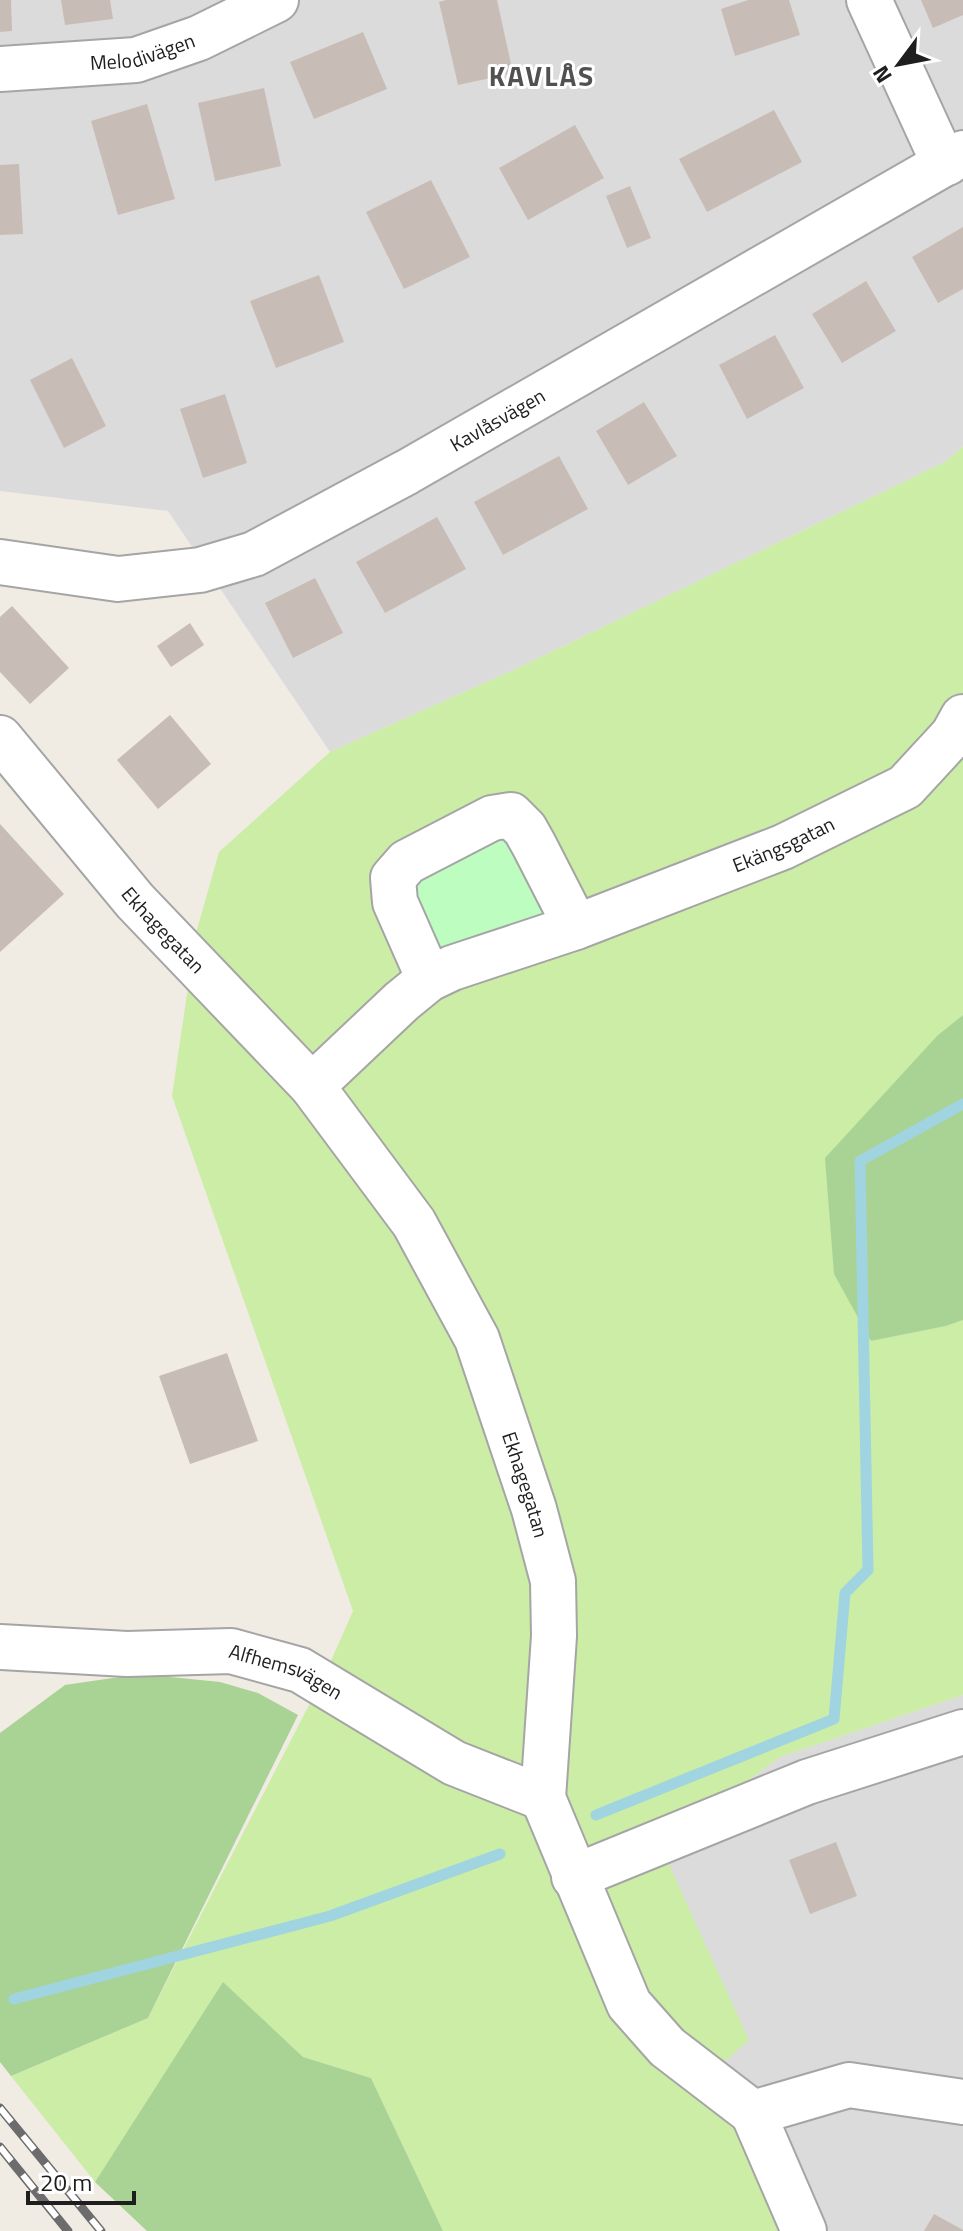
<svg xmlns="http://www.w3.org/2000/svg" width="963" height="2231" font-family="'Titillium Web',sans-serif">
<rect width="100%" height="100%" fill="#f0ebe3"/>
<g fill="#dcdbdb">
<path d="M 0,0 L 963,0 L 963,447 L 945,462 L 518,668 L 330,752 L 168,511 L 0,491 Z"/>
<path d="M 963,1695 L 963,2231 L 785,2231 L 716,2068 L 660,1844 L 780,1757 Z"/>
</g>
<path fill="#cbeda5" d="M 963,447 L 963,1015 L 938,1035 L 871,1341 L 946,1326 L 963,1320 L 963,1695 L 780,1757 L 660,1845 L 749,2040 L 716,2069 L 785,2231 L 443,2231 L 371,2078 L 303,2057 L 223,1983 L 95,2182 L 11,2076 L 148,2018 L 326,1672 L 353,1611 L 172,1096 L 196,933 L 219,852 L 330,752 L 518,668 L 945,462 Z"/>
<g fill="#a9d295">
<path d="M 963,1015 L 963,1320 L 946,1326 L 871,1341 L 834,1274 L 825,1158 L 938,1035 Z"/>
<path d="M 140,1674 L 220,1682 L 258,1693 L 298,1715 L 148,2018 L 11,2076 L 0,2062 L 0,1733 L 65,1685 Z"/>
<path d="M 223,1982 L 303,2057 L 371,2078 L 443,2231 L 147,2231 L 95,2182 Z"/>
</g>
<path fill="#bdfdc0" d="M 507,823 L 565,923 L 434,969 L 403,901 L 414,865 Z"/>
<g fill="none" stroke-linecap="round" stroke-linejoin="round">
<g stroke="#a0d4e0" stroke-width="11">
<path d="M 596,1815 L 834,1719 L 845,1593 L 868,1570 L 860,1161 L 963,1104"/>
<path d="M 14,1999 L 330,1916 L 500,1854"/>
</g>
</g>
<g fill="#c8bdb6">
<path d="M 0,0 L 11,0 L 12,31 L 0,32 Z"/>
<path d="M 61,0 L 110,0 L 113,19 L 65,25 Z"/>
<path d="M 446,0 L 497,0 L 513,73 L 458,85 L 439,2 Z"/>
<path d="M 748,0 L 789,0 L 800,35 L 735,56 L 721,9 Z"/>
<path d="M 921,0 L 963,0 L 963,15 L 933,28 Z"/>
<path d="M 363,32 L 387,89 L 314,119 L 290,62 Z"/>
<path d="M 264,88 L 281,166 L 215,181 L 198,103 Z"/>
<path d="M 147,104 L 175,199 L 118,215 L 91,121 Z"/>
<path d="M 774,110 L 802,162 L 707,212 L 679,159 Z"/>
<path d="M 575,125 L 604,178 L 528,220 L 499,168 Z"/>
<path d="M 19,164 L 23,234 L 0,235 L 0,165 Z"/>
<path d="M 431,180 L 470,257 L 404,289 L 366,212 Z"/>
<path d="M 630,186 L 651,238 L 627,248 L 606,196 Z"/>
<path d="M 963,227 L 963,289 L 938,303 L 912,257 Z"/>
<path d="M 319,275 L 344,342 L 276,368 L 250,301 Z"/>
<path d="M 866,281 L 896,331 L 842,363 L 812,314 Z"/>
<path d="M 775,335 L 804,388 L 747,419 L 719,365 Z"/>
<path d="M 72,358 L 106,426 L 64,448 L 30,380 Z"/>
<path d="M 225,394 L 247,463 L 203,478 L 180,409 Z"/>
<path d="M 644,402 L 677,456 L 628,485 L 596,431 Z"/>
<path d="M 559,456 L 588,509 L 503,555 L 474,502 Z"/>
<path d="M 437,517 L 466,569 L 385,613 L 356,562 Z"/>
<path d="M 315,578 L 343,633 L 293,658 L 265,603 Z"/>
<path d="M 12,606 L 69,668 L 30,704 L 0,672 L 0,617 Z"/>
<path d="M 190,623 L 204,645 L 171,667 L 157,646 Z"/>
<path d="M 170,715 L 211,764 L 158,809 L 117,760 Z"/>
<path d="M 0,824 L 64,894 L 0,952 Z"/>
<path d="M 227,1353 L 258,1441 L 190,1464 L 159,1376 Z"/>
<path d="M 836,1842 L 857,1896 L 810,1914 L 789,1860 Z"/>
<path d="M 934,2214 L 963,2230 L 963,2231 L 924,2231 Z"/>
</g>
<g fill="none" stroke-linecap="round" stroke-linejoin="round">
<g stroke="#a5a5a5" stroke-width="48">
<g id="minor">
<path d="M 869,0 L 935,144 L 947,163"/>
<path id="s1" d="M 0,69 L 136,60 L 199,38 L 276,0"/>
<path id="s2" d="M 0,562 L 118,579 L 200,570 L 254,554 L 407,472 L 963,153"/>
<path id="s3" d="M 0,738 L 135,901 L 312,1086 L 414,1223 L 477,1339 L 534,1509 L 553,1581 L 554,1636 L 543,1798 L 629,2004 L 667,2047 L 753,2113 L 849,2085 L 963,2102"/>
<path d="M 429,979 L 395,902 L 393,878 L 407,862 L 492,818 L 511,815 L 525,829 L 534,845 L 576,927"/>
<path id="s4" d="M 312,1086 L 402,1001 L 429,979 L 452,968 L 576,927 L 783,847 L 905,787 L 953,735 L 963,717"/>
<path id="s5" d="M 0,1647 L 127,1654 L 231,1651 L 300,1670 L 454,1763 L 543,1798"/>
<path d="M 574,1877 L 807,1782 L 963,1732"/>
<path d="M 753,2113 L 804,2231"/>
</g>
</g>
<use href="#minor" stroke="#fff" stroke-width="44"/>
<g stroke="#6c6c6c" stroke-width="9">
<g id="rail">
<path d="M 0,2108 L 101,2231"/>
<path d="M 0,2147 L 68,2231"/>
</g>
</g>
<use href="#rail" stroke="#fff" stroke-width="6" stroke-dasharray="18" stroke-linecap="butt"/>
</g>
<g text-anchor="middle" stroke-width="6" stroke-linejoin="round" paint-order="stroke">
<g font-size="20" fill="#1e1e1e" stroke="#fff">
<text dy="7" stroke="none"><textPath href="#s1" startOffset="144">Melodivägen</textPath></text>
<text dy="7" stroke="none"><textPath href="#s2" startOffset="536">Kavlåsvägen</textPath></text>
<text dy="7" stroke="none"><textPath href="#s4" startOffset="538">Ekängsgatan</textPath></text>
<text dy="7" stroke="none"><textPath href="#s3" startOffset="252">Ekhagegatan</textPath></text>
<text dy="7" stroke="none"><textPath href="#s3" startOffset="924">Ekhagegatan</textPath></text>
<text dy="7" stroke="none"><textPath href="#s5" startOffset="290">Alfhemsvägen</textPath></text>
</g>
<g font-size="28" font-weight="bold" letter-spacing="2" fill="#515151" stroke="#fff">
<text x="542" y="86">KAVLÅS</text>
</g>
</g>
<g transform="translate(899 64) rotate(238)" stroke="#ffffff" stroke-width="6" paint-order="stroke">
<path d="M0-6L14 30L0 20L-14 30Z" fill="#1e1e1e"/>
<text y="-12" font-size="22" font-weight="bold" text-anchor="middle" fill="#1e1e1e">N</text>
</g>
<path d="M28 2191v12h106v-12" fill="none" stroke="#1e1e1e" stroke-width="4"/>
<text x="40" y="2191" font-size="24" fill="#1e1e1e" stroke="#ffffff" stroke-width="6" paint-order="stroke">20 m</text>
</svg>
